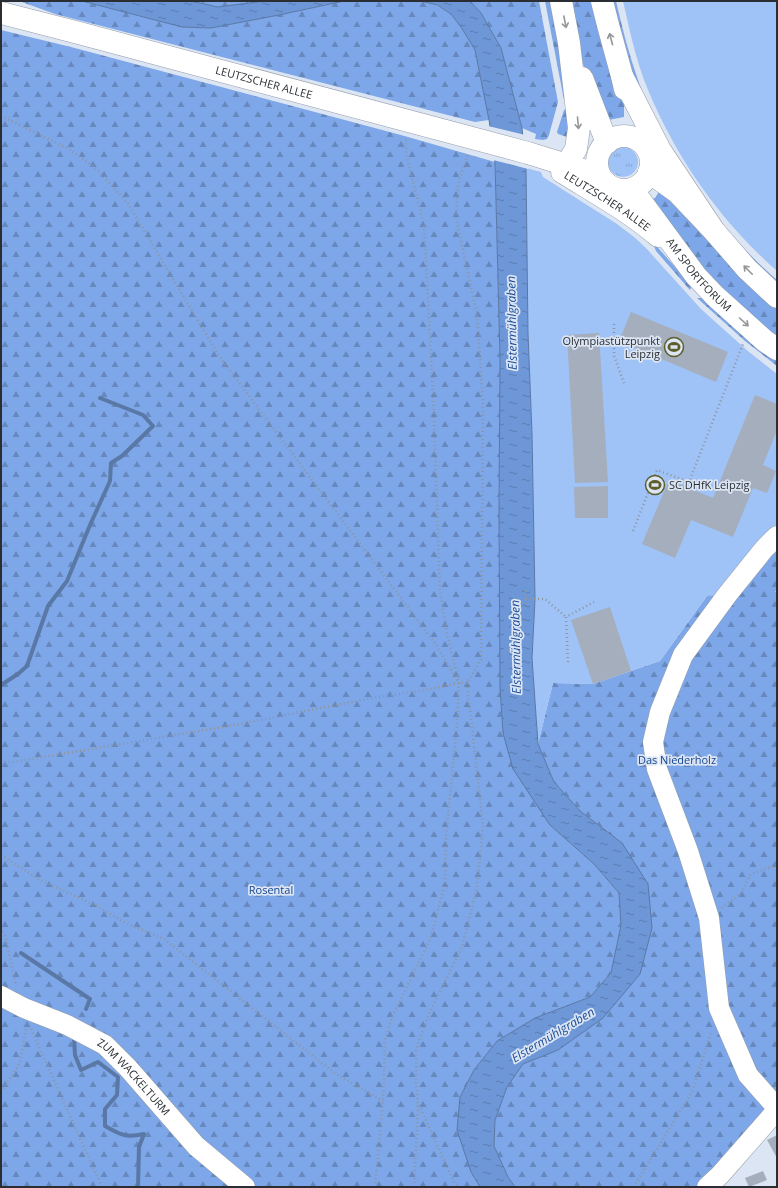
<svg xmlns="http://www.w3.org/2000/svg" width="778" height="1188" font-family="'Open Sans',sans-serif">
<defs>
<pattern id="grass-tufts" width="24" height="20" patternUnits="userSpaceOnUse"><rect width="24" height="20" fill="#9fc2f7"/><path d="M3 7l-1-3M5 7V3M7 7l1-3M15 17l-1-3M17 17v-4M19 17l1-3" fill="none" stroke="#89a7d4"/></pattern>
<pattern id="forest-firs" width="22" height="20" patternUnits="userSpaceOnUse"><rect width="22" height="20" fill="#7da7e8"/><path d="M5 1l3.5 6h-7zM16 11l3.5 6h-7z" fill="#6788bd"/></pattern>
<pattern id="water-ripples" width="26" height="14" patternUnits="userSpaceOnUse"><rect width="26" height="14" fill="#6e97d8"/><path d="M2 4q2-2 4 0t4 0M15 11q2-2 4 0t4 0" fill="none" stroke="#5b7cb0"/></pattern>
</defs>
<rect width="100%" height="100%" fill="#dce5f3"/>
<circle fill="url(#grass-tufts)" cx="623" cy="162" r="15"/>
<g fill="url(#forest-firs)">
<path d="M 19,1 L 82,1 L 182,27 L 211,28 L 279,15 L 344,1 L 421,1 L 436,5 L 451,14 L 461,27 L 475,50 L 489,120 L 475,122 L 55,14 Z"/>
<path d="M 189,1 L 266,1 L 217,8 L 205,4 Z"/>
<path d="M 470,1 L 539,1 L 558,102 L 549,135 L 547,139 L 543,140 L 535,139 L 536,134 L 522,128 L 501,48 L 481,13 Z"/>
<path d="M 545,1 L 551,1 L 569,99 L 564,100 Z"/>
<path d="M 567,1 L 596,1 L 624,103 L 624,117 L 603,121 C 587,82 576,42 567,1 Z"/>
<path d="M 613,1 L 616,1 C 622,28 629,54 638,80 C 664,158 716,226 777,280 L 777,284 C 759,268 741,251 725,233 C 686,190 656,137 635,83 C 625,56 619,29 613,1 Z"/>
<path d="M 1,30 L 71,47 L 401,135 L 495,162 L 500,357 L 499,517 L 500,688 L 503,733 L 550,825 L 594,864 L 619,893 L 621,925 L 611,973 L 590,997 L 535,1018 L 497,1041 L 474,1070 L 460,1097 L 471,1172 L 480,1187 L 1,1187 Z"/>
<path d="M 566,109 L 570,138 L 558,134 L 557,132 L 564,110 Z"/>
<path d="M 661,187 L 777,306 L 777,341 L 714,285 L 647,203 L 656,197 Z"/>
<path d="M 652,241 L 692,286 L 690,290 L 656,251 Z"/>
<path d="M 697,298 L 703,298 L 763,350 L 777,361 L 777,366 L 745,341 Z"/>
<path d="M 777,536 L 777,590 L 775,592 L 777,592 L 777,1126 L 775,1126 L 712,1187 L 515,1187 L 508,1177 L 494,1146 L 495,1120 L 507,1087 L 523,1064 L 558,1050 L 640,974 L 622,843 L 580,811 L 554,782 L 538,744 L 553,683 L 593,684 L 660,661 L 707,596 Z"/>
</g>
<g fill="#9fc2f7">
<path d="M 623,1 L 777,1 L 777,271 C 718,219 673,154 644,80 C 635,55 629,28 623,1 Z"/>
<path d="M 526,168 L 541,172 L 543,177 L 617,224 L 634,237 L 645,247 L 701,309 L 749,352 L 777,374 L 777,536 L 727,595 L 707,596 L 660,661 L 593,684 L 553,683 L 538,744 L 532,658 L 535,599 L 532,434 L 528,333 Z"/>
</g>
<g fill="url(#water-ripples)" stroke="#5a78a6">
<path d="M 82,1 L 189,1 L 205,4 L 217,7 L 266,1 L 344,1 L 279,15 L 211,28 L 182,27 Z"/>
<path d="M 421,1 L 470,1 L 481,13 L 501,48 L 522,128 L 526,168 L 528,333 L 532,434 L 535,599 L 532,658 L 538,744 L 554,782 L 580,811 L 622,843 L 648,884 L 652,928 L 640,974 L 603,1018 L 558,1050 L 523,1064 L 507,1087 L 495,1120 L 494,1146 L 508,1177 L 515,1187 L 480,1187 L 471,1172 L 457,1130 L 460,1097 L 474,1070 L 497,1041 L 535,1018 L 590,997 L 611,973 L 621,925 L 619,893 L 594,864 L 550,825 L 513,769 L 503,733 L 500,688 L 499,517 L 500,357 L 495,162 L 489,120 L 475,50 L 461,27 L 451,14 L 437,5 Z"/>
</g>
<path fill="#dce5f3" d="M 488,126 L 525,135 L 528,169 L 493,160 Z"/>
<g fill="none" stroke-linecap="round" stroke-linejoin="round">
<g stroke="#5a78a6" stroke-width="4">
<path d="M 1,685 L 18,674 L 27,666 L 48,606 L 67,581 L 90,525 L 110,481 L 111,463 L 122,456 L 153,426 L 143,415 L 100,398"/>
<path d="M 21,953 L 90,999 L 86,1009"/>
<path d="M 74,1038 L 75,1055 L 81,1070 L 98,1062 L 118,1077 L 117,1095 L 105,1109 L 105,1126 C 121,1135 125,1138 144,1134 L 139,1147 L 138,1187"/>
</g>
</g>
<g fill="#a5aebc">
<path d="M 631,312 L 728,352 L 716,382 L 619,341 Z"/>
<path d="M 599,333 L 608,482 L 575,483 L 567,335 Z"/>
<path d="M 755,395 L 777,404 L 777,430 L 763,465 L 776,471 L 767,493 L 753,488 L 733,537 L 691,520 L 675,558 L 642,544 L 669,480 L 713,498 Z"/>
<path d="M 608,486 L 608,518 L 575,518 L 574,487 Z"/>
<path d="M 610,607 L 631,671 L 593,684 L 571,620 Z"/>
<path d="M 777,1135 L 777,1158 L 767,1140 Z"/>
<path d="M 763,1171 L 767,1180 L 749,1187 L 745,1178 Z"/>
</g>
<g fill="none" stroke-linecap="round" stroke-linejoin="round">
<g stroke="#949daa" stroke-width="21">
<g id="minor">
<path d="M 777,536 L 764,549 L 727,595 L 683,655 L 660,712 L 653,742 L 657,769 L 688,851 L 709,918 L 719,1008 L 748,1075 L 777,1108"/>
<path id="s1" d="M 1,996 L 24,1008 L 67,1025 L 105,1045 L 128,1068 L 196,1146 L 245,1187"/>
<path d="M 707,1187 L 720,1175 L 777,1110"/>
</g>
</g>
<g stroke="#949daa" stroke-width="23">
<g id="major">
<path d="M 561,1 L 569,43 L 579,128 L 576,149 L 571,157"/>
<path d="M 602,1 L 608,25 L 622,76 L 625,89"/>
<path id="s2" d="M 1,13 L 79,33 L 528,153 L 599,175"/>
<path d="M 622,76 L 660,150 L 714,231"/>
<path d="M 582,78 L 607,143"/>
<circle cx="624" cy="163" r="27"/>
<path id="s3" d="M 562,172 C 594,192 629,211 658,236"/>
<path d="M 649,172 L 677,192 L 714,231 L 747,269 L 777,297"/>
<path id="s4" d="M 632,189 L 696,276 L 715,296 L 765,341 L 777,349"/>
</g>
</g>
<g stroke="#8e959f" stroke-width="2.5" stroke-dasharray="1 3" stroke-linecap="butt">
<path d="M 1,116 L 69,149 L 98,170 L 129,205 L 219,356 L 436,645 L 458,681"/>
<path d="M 614,324 L 614,356 L 624,383"/>
<path d="M 687,487 L 743,344"/>
<path d="M 633,531 L 657,470 L 689,482"/>
<path d="M 526,591 L 526,605"/>
<path d="M 526,599 L 545,599 L 566,617"/>
<path d="M 568,662 L 566,617 L 594,602"/>
<path d="M 1,764 L 229,726 L 372,698 L 425,690 L 459,683 L 467,683"/>
<path d="M 1,855 L 40,880 L 97,906 L 126,923 L 164,939 L 336,1074 L 383,1101"/>
<path d="M 722,908 L 741,893 L 751,874 L 777,865"/>
<path d="M 1,928 L 6,939 L 16,986"/>
<path d="M 31,1029 L 102,1187"/>
<path d="M 1,1092 L 20,1063 L 26,1027"/>
<path d="M 419,1105 L 454,1182 L 459,1187"/>
<path d="M 375,1187 L 383,1101 L 385,1040 L 392,1017 L 430,940 L 445,883 L 446,837 L 457,724 L 459,683 L 447,634 L 440,591 L 433,393 L 424,226 L 406,153 L 406,139"/>
<path d="M 414,1187 L 418,1105 L 416,1084 L 416,1051 L 427,1018 L 462,947 L 477,887 L 483,826 L 467,683 L 481,660 L 483,403 L 477,314 L 456,218 L 458,184 L 468,154"/>
<path d="M 634,1187 L 636,1183 L 692,1092 L 711,1033"/>
</g>
<use href="#minor" stroke="#fff" stroke-width="20"/>
<use href="#major" stroke="#fff" stroke-width="22"/>
</g>
<defs><path id="oneway-shaft" d="M-6 0H5M1.5-3L5.5 0L1.5 3" fill="none" stroke-width="1.6" stroke-linecap="round" stroke-linejoin="round"/></defs>
<g stroke="#949699">
<use href="#oneway-shaft" transform="translate(565 22) rotate(79)"/>
<use href="#oneway-shaft" transform="translate(611 39) rotate(-105)"/>
<use href="#oneway-shaft" transform="translate(578 123) rotate(85)"/>
<use href="#oneway-shaft" transform="translate(748 270) rotate(-135)"/>
<use href="#oneway-shaft" transform="translate(744 322) rotate(42)"/>
</g>
<defs>
<g id="stadium-ring" transform="scale(1)"><circle r="9.5" fill="#dce5f3" stroke="#5e5e2b" stroke-width="1.5"/><path d="M0-5a6.5 5 0 1 0 0 10a6.5 5 0 1 0 0-10ZM-3.5-1.8h7v3.6h-7Z" fill="#5e5e2b"/></g>
</defs>
<g fill-rule="evenodd">
<use href="#stadium-ring" x="674" y="347"/>
<use href="#stadium-ring" x="655" y="485"/>
</g>
<g text-anchor="middle" stroke-width="3.5" stroke-linejoin="round" paint-order="stroke">
<g font-size="11" fill="#2a2e33" stroke="#dce5f3">
<text dy="4" stroke="none"><textPath href="#s2" startOffset="272">LEUTZSCHER ALLEE</textPath></text>
<text dy="4" stroke="none"><textPath href="#s3" startOffset="54">LEUTZSCHER ALLEE</textPath></text>
<text dy="4" stroke="none"><textPath href="#s4" startOffset="109">AM SPORTFORUM</textPath></text>
<text dy="4" stroke="none"><textPath href="#s1" startOffset="158">ZUM WACKELTURM</textPath></text>
</g>
<g font-size="11" fill="#2a2e33" stroke="#dce5f3" text-anchor="end">
<text x="660" y="345">Olympiastützpunkt<tspan x="660" dy="13">Leipzig</tspan></text>
<text x="669" y="489" text-anchor="start">SC DHfK Leipzig</text>
</g>
<g font-size="11" fill="#114490" stroke="#dce5f3">
<text x="677" y="764">Das Niederholz</text>
<text x="271" y="894">Rosental</text>
</g>
<g font-size="12" font-style="italic" fill="#194c98" stroke="#dce5f3">
<text transform="translate(512 323) rotate(-91)" y="4">Elstermühlgraben</text>
<text transform="translate(516 647) rotate(-91)" y="4">Elstermühlgraben</text>
<text transform="translate(553 1035) rotate(-31)" y="4">Elstermühlgraben</text>
</g>
</g>
<rect width="778" height="1188" fill="none" stroke="#2a2e33" stroke-width="4"/>
</svg>
